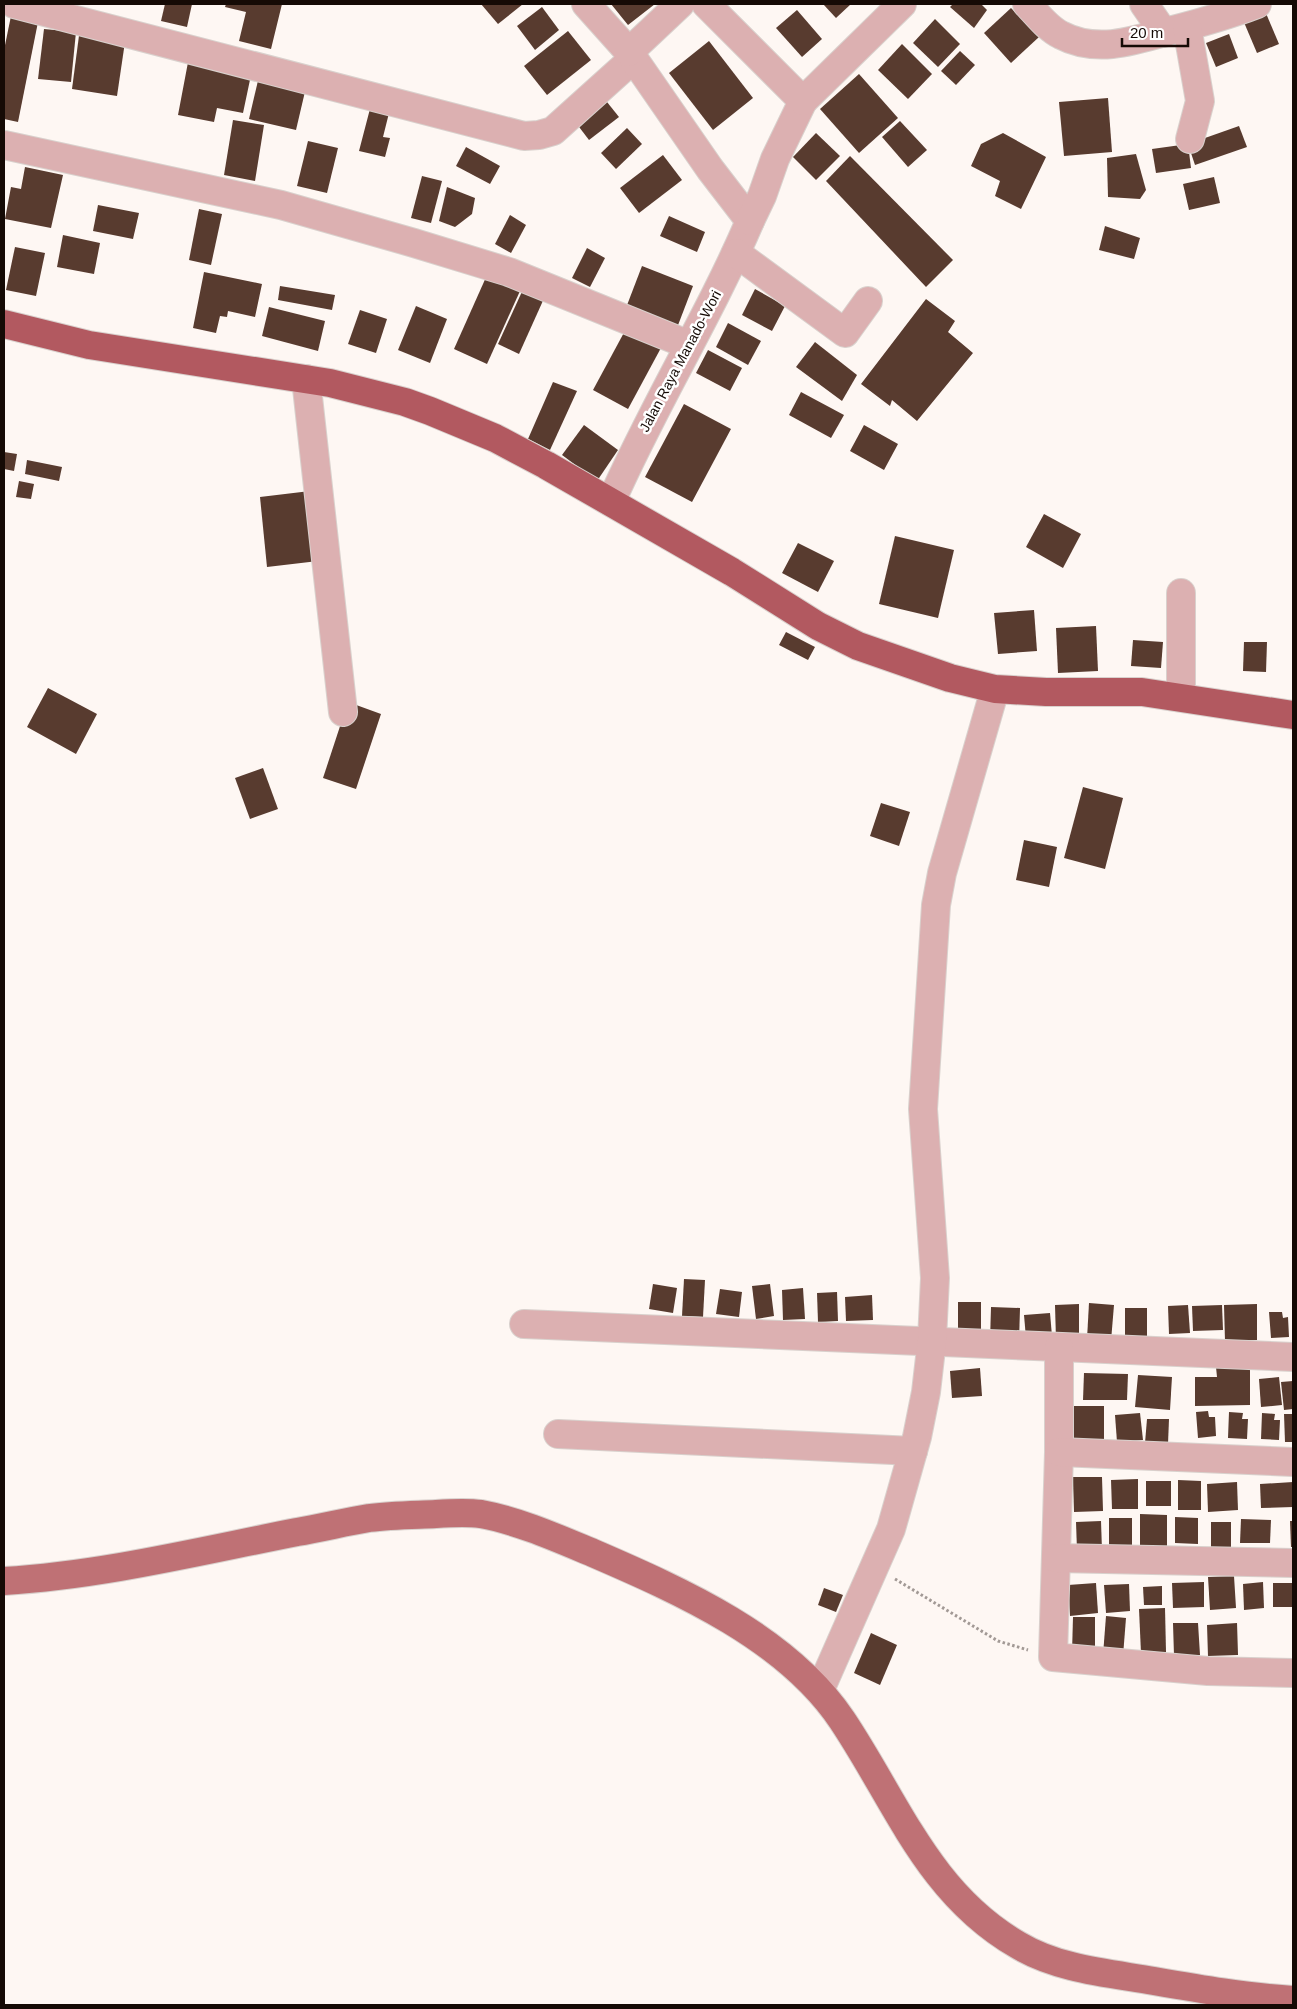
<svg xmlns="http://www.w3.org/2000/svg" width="1297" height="2009" font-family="Arial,sans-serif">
<rect width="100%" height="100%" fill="#fef7f3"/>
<g fill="#583b2f">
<path d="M 165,4 L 192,4 L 187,27 L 161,21 Z"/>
<path d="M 226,4 L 282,4 L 271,49 L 239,41 L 246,12 L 225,7 Z"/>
<path d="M 481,4 L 523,4 L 498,24 Z"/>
<path d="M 611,4 L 655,4 L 628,25 Z"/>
<path d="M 823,4 L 851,4 L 836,18 Z"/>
<path d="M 953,4 L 981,4 L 987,10 L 974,28 L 950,7 Z"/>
<path d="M 542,7 L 559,30 L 535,50 L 517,26 Z"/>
<path d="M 1011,8 L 1039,37 L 1011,63 L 984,33 Z"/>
<path d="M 797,10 L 822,39 L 802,57 L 776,28 Z"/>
<path d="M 1265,11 L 1279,44 L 1257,53 L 1243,20 Z"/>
<path d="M 11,16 L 38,22 L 18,122 L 4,119 L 4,50 Z"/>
<path d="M 935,19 L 960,44 L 938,67 L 913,43 Z"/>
<path d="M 80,28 L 126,35 L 117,96 L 72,89 Z"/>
<path d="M 44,29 L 76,32 L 71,82 L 38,79 Z"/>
<path d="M 568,31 L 591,60 L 547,95 L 524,66 Z"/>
<path d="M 1229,34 L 1238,58 L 1216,67 L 1206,43 Z"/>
<path d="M 709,41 L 753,98 L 713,130 L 669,73 Z"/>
<path d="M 902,44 L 932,74 L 908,99 L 878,70 Z"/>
<path d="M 960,51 L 975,65 L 956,85 L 941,71 Z"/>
<path d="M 189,57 L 251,75 L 243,113 L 217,108 L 214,122 L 178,115 Z"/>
<path d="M 260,72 L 307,83 L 296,130 L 249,119 Z"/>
<path d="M 859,74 L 898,118 L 859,153 L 820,109 Z"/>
<path d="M 603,97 L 619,117 L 589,140 L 573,119 Z"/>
<path d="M 1108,98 L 1112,152 L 1064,156 L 1059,102 Z"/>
<path d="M 371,105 L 390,109 L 383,137 L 390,138 L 385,157 L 359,151 Z"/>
<path d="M 233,120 L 264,125 L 255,181 L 224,175 Z"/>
<path d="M 900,121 L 927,150 L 908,167 L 882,137 Z"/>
<path d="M 1239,126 L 1247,147 L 1195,165 L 1188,144 Z"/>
<path d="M 627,128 L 642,144 L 616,169 L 601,153 Z"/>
<path d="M 816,133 L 840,156 L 816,180 L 793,157 Z"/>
<path d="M 1003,133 L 1046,157 L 1021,209 L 995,196 L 1000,181 L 971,166 L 981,144 Z"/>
<path d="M 308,141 L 338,148 L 327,193 L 297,186 Z"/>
<path d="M 1188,144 L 1191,168 L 1156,173 L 1152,149 Z"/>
<path d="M 466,147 L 500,166 L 490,184 L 456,166 Z"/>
<path d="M 1136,154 L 1146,190 L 1140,199 L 1108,197 L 1107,158 Z"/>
<path d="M 663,155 L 682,180 L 639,213 L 620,188 Z"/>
<path d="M 850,156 L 953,260 L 926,287 L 826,181 Z"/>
<path d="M 25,167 L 63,175 L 51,228 L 5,219 L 11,187 L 21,189 Z"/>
<path d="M 422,176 L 442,181 L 431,223 L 411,218 Z"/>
<path d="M 1214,177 L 1220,203 L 1189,210 L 1183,184 Z"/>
<path d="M 447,187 L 475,198 L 472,214 L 455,227 L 439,221 Z"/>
<path d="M 98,205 L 139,213 L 133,239 L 93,231 Z"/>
<path d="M 199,209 L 222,214 L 211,265 L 189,260 Z"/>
<path d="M 510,215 L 526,225 L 511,253 L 495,244 Z"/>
<path d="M 669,216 L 705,232 L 697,252 L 660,236 Z"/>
<path d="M 1105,226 L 1140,238 L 1134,259 L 1099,250 Z"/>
<path d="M 63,235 L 100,243 L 94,274 L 57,267 Z"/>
<path d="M 15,247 L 45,253 L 36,296 L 6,290 Z"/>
<path d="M 587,248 L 605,258 L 590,287 L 572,278 Z"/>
<path d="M 642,266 L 693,286 L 675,333 L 624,313 Z"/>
<path d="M 204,272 L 262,284 L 255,317 L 228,311 L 227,317 L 220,316 L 216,333 L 193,328 Z"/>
<path d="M 487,275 L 520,291 L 487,364 L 454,349 Z"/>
<path d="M 525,285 L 546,294 L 519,354 L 498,344 Z"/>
<path d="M 280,286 L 335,295 L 332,310 L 278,300 Z"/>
<path d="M 755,289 L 785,306 L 772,331 L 742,315 Z"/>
<path d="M 926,299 L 955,321 L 948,332 L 973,353 L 917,421 L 892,400 L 890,406 L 861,384 Z"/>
<path d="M 416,306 L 447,319 L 430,363 L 398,350 Z"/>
<path d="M 269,307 L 325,321 L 318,351 L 262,336 Z"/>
<path d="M 360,310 L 387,319 L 376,353 L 348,344 Z"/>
<path d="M 728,323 L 761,341 L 748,365 L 716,347 Z"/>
<path d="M 627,327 L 662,346 L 628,409 L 593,390 Z"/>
<path d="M 815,342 L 857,375 L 842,401 L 796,367 Z"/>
<path d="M 708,350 L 742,368 L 730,391 L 696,373 Z"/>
<path d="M 553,382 L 577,391 L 550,450 L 528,439 Z"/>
<path d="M 801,392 L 844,415 L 831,438 L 789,415 Z"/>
<path d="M 684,404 L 731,429 L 692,502 L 645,477 Z"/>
<path d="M 584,425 L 618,450 L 597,481 L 562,455 Z"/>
<path d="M 864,425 L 898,444 L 884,470 L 850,451 Z"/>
<path d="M 4,452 L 17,454 L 14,471 L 4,469 Z"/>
<path d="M 27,460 L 62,467 L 59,481 L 25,474 Z"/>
<path d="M 19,481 L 34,484 L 31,499 L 16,497 Z"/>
<path d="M 310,491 L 318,561 L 267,567 L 260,497 Z"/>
<path d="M 1044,514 L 1081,534 L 1063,568 L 1026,547 Z"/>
<path d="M 895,536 L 954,550 L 938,618 L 879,604 Z"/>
<path d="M 798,543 L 834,561 L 818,592 L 782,573 Z"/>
<path d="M 1034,610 L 1037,651 L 998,654 L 994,613 Z"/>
<path d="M 1096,626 L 1098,671 L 1058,673 L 1056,628 Z"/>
<path d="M 786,632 L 815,647 L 808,660 L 779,645 Z"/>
<path d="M 1133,640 L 1163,642 L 1161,668 L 1131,666 Z"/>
<path d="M 1244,642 L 1267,642 L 1266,672 L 1243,671 Z"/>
<path d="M 48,688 L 97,714 L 76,754 L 27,727 Z"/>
<path d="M 348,702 L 381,714 L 356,789 L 323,778 Z"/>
<path d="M 263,768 L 278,809 L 250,819 L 235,778 Z"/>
<path d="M 1083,787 L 1123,798 L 1105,869 L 1064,858 Z"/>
<path d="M 881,803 L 910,812 L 899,846 L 870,836 Z"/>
<path d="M 1024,840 L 1057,847 L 1049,887 L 1016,880 Z"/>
<path d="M 684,1279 L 705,1280 L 703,1317 L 682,1316 Z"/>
<path d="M 653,1284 L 677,1288 L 673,1313 L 649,1309 Z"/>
<path d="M 770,1284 L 774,1316 L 756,1319 L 752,1286 Z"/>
<path d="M 803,1288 L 805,1319 L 783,1320 L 782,1290 Z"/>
<path d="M 720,1289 L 742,1292 L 739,1317 L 716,1314 Z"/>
<path d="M 837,1292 L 838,1321 L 818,1322 L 817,1293 Z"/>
<path d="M 872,1295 L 873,1320 L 846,1321 L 845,1297 Z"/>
<rect x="958" y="1302" width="23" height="27"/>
<path d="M 1089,1303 L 1114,1305 L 1111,1341 L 1087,1339 Z"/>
<path d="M 1079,1304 L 1079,1339 L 1056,1340 L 1055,1305 Z"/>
<path d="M 1257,1304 L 1257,1340 L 1225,1341 L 1224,1305 Z"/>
<path d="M 1188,1305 L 1190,1333 L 1169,1334 L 1168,1306 Z"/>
<path d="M 1222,1305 L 1223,1330 L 1193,1331 L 1192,1306 Z"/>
<path d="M 991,1307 L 1020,1308 L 1019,1342 L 990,1341 Z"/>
<path d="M 1125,1308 L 1147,1308 L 1147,1337 L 1125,1338 Z"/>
<path d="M 1269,1312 L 1282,1312 L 1283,1318 L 1288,1317 L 1289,1337 L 1271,1338 Z"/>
<path d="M 1050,1313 L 1052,1336 L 1026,1338 L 1024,1315 Z"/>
<path d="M 1216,1367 L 1250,1367 L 1250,1405 L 1195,1406 L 1195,1377 L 1217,1377 Z"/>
<path d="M 980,1368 L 982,1396 L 952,1398 L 950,1371 Z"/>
<path d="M 1084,1373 L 1128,1374 L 1127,1400 L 1083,1400 Z"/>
<path d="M 1138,1375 L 1172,1377 L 1170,1410 L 1135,1407 Z"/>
<path d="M 1279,1377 L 1282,1405 L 1261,1407 L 1259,1379 Z"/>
<path d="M 1293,1381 L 1293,1409 L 1284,1410 L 1281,1382 Z"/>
<path d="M 1070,1406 L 1104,1406 L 1104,1443 L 1071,1443 Z"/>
<path d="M 1208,1411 L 1209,1417 L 1215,1417 L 1216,1436 L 1198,1438 L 1196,1412 Z"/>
<path d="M 1229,1412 L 1243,1413 L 1242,1419 L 1248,1419 L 1247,1439 L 1228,1438 Z"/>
<path d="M 1140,1413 L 1143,1440 L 1117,1442 L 1115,1415 Z"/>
<path d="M 1262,1413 L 1275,1414 L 1274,1420 L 1280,1420 L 1279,1440 L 1261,1439 Z"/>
<path d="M 1284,1414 L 1293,1414 L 1293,1442 L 1285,1442 Z"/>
<path d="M 1147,1419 L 1169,1419 L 1168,1444 L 1145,1443 Z"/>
<path d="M 1073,1477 L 1102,1477 L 1103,1511 L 1074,1512 Z"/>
<path d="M 1138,1479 L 1138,1509 L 1112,1509 L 1111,1480 Z"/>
<path d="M 1178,1480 L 1201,1481 L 1201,1510 L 1178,1510 Z"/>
<rect x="1146" y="1481" width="25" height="25"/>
<path d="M 1237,1482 L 1238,1510 L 1208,1512 L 1207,1484 Z"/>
<path d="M 1293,1482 L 1293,1507 L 1261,1508 L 1260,1484 Z"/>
<path d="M 1140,1514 L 1167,1515 L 1167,1546 L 1140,1546 Z"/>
<path d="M 1175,1517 L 1198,1518 L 1198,1544 L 1175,1543 Z"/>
<rect x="1109" y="1518" width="23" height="33"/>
<path d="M 1241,1519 L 1271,1520 L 1270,1543 L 1240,1543 Z"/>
<path d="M 1101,1521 L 1102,1550 L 1077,1550 L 1076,1522 Z"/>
<path d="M 1290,1521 L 1293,1521 L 1293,1547 L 1291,1547 Z"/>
<rect x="1211" y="1522" width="20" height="27"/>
<path d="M 1234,1576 L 1236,1608 L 1210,1610 L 1208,1577 Z"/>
<path d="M 1204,1582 L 1204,1607 L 1173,1608 L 1172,1583 Z"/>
<path d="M 1263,1582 L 1264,1608 L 1244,1610 L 1243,1584 Z"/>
<path d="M 1096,1583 L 1098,1613 L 1070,1616 L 1068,1585 Z"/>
<rect x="1273" y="1583" width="20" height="24"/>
<path d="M 1129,1584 L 1130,1611 L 1106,1613 L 1104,1585 Z"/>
<path d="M 1162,1586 L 1162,1605 L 1144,1605 L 1143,1587 Z"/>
<path d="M 824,1588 L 843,1595 L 836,1612 L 818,1605 Z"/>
<path d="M 1165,1608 L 1166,1652 L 1141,1653 L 1139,1609 Z"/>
<path d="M 1106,1616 L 1126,1618 L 1123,1656 L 1103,1655 Z"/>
<path d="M 1073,1617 L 1095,1617 L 1095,1653 L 1072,1653 Z"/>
<path d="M 1173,1623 L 1198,1623 L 1200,1655 L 1174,1656 Z"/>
<path d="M 1237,1623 L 1238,1655 L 1208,1656 L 1207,1625 Z"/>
<path d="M 871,1633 L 897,1645 L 880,1685 L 854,1673 Z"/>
</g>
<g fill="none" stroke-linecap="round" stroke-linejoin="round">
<g stroke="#d9d1cd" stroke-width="30">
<g id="minor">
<path d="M 14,4 L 524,136 L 539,135 L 553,131 L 633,59"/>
<path d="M 586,4 L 629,52 L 710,169 L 750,221 C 709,317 653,406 611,502"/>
<path d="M 706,4 L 803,101 L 775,159 L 762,196 L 750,221"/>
<path d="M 1027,4 C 1037,14 1048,29 1061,35 C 1095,53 1131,42 1165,32 C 1197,24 1226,16 1257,4"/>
<path d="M 1144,4 L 1164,33"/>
<path d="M 1187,27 L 1200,101 L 1190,139"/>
<path d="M 629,52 L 680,4"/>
<path d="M 803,101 L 902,4"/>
<path d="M 4,145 L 281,205 L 414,243 L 509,272 L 689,345"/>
<path d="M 736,253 L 845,333 L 868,301"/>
<path d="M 306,379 L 343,712"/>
<path d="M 1181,697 L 1181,593"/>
<path d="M 524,1324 L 1293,1357"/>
<path d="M 1059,1348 L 1059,1452 L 1053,1657 L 1208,1671 L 1293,1673"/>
<path d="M 558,1434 L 913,1451"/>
<path d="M 1059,1452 L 1293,1462"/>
<path d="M 1056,1558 L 1293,1563"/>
<path d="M 820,1690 L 891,1529 L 917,1437 L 926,1392 L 932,1340 L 935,1278 L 923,1109 L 936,905 L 942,873 L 995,689"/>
</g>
</g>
<g stroke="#d9d1cd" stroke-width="30">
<path id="major" d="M 4,1581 C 103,1575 200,1551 297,1532 C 321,1528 345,1522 369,1518 C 391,1515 414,1515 436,1514 C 451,1513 466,1512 481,1514 C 519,1521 557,1538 593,1553 C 681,1591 787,1638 842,1720 C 897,1802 928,1893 1018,1945 C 1058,1969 1108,1973 1154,1981 C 1200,1989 1246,1997 1293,2000"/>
</g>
<g stroke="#d9d1cd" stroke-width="30">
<path id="highway" d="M 4,324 L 89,345 L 330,383 L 405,402 L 430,411 L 495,438 L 546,465 L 732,572 L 818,626 L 858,646 L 950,678 L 995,689 L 1046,692 L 1142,692 L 1293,715"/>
</g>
<path stroke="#a29995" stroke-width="3" stroke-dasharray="2.5 2.5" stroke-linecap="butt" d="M 895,1579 L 998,1641 L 1028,1650"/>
<use href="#minor" stroke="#dcb0b1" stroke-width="28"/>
<use href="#major" stroke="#bf7175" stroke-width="28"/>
<use href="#highway" stroke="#b25960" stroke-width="28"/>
</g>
<g text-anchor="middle" stroke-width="5" stroke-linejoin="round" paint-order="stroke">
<g font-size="14" fill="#150a05" stroke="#fff">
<text transform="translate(680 361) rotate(-62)" y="5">Jalan Raya Manado-Wori</text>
</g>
</g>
<rect width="1297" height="2009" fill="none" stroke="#150a05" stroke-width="10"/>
<path d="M1122 38v8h66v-8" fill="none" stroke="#150a05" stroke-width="2.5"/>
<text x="1130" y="38" font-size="15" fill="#150a05" stroke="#ffffff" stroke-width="4" paint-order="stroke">20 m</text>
</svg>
